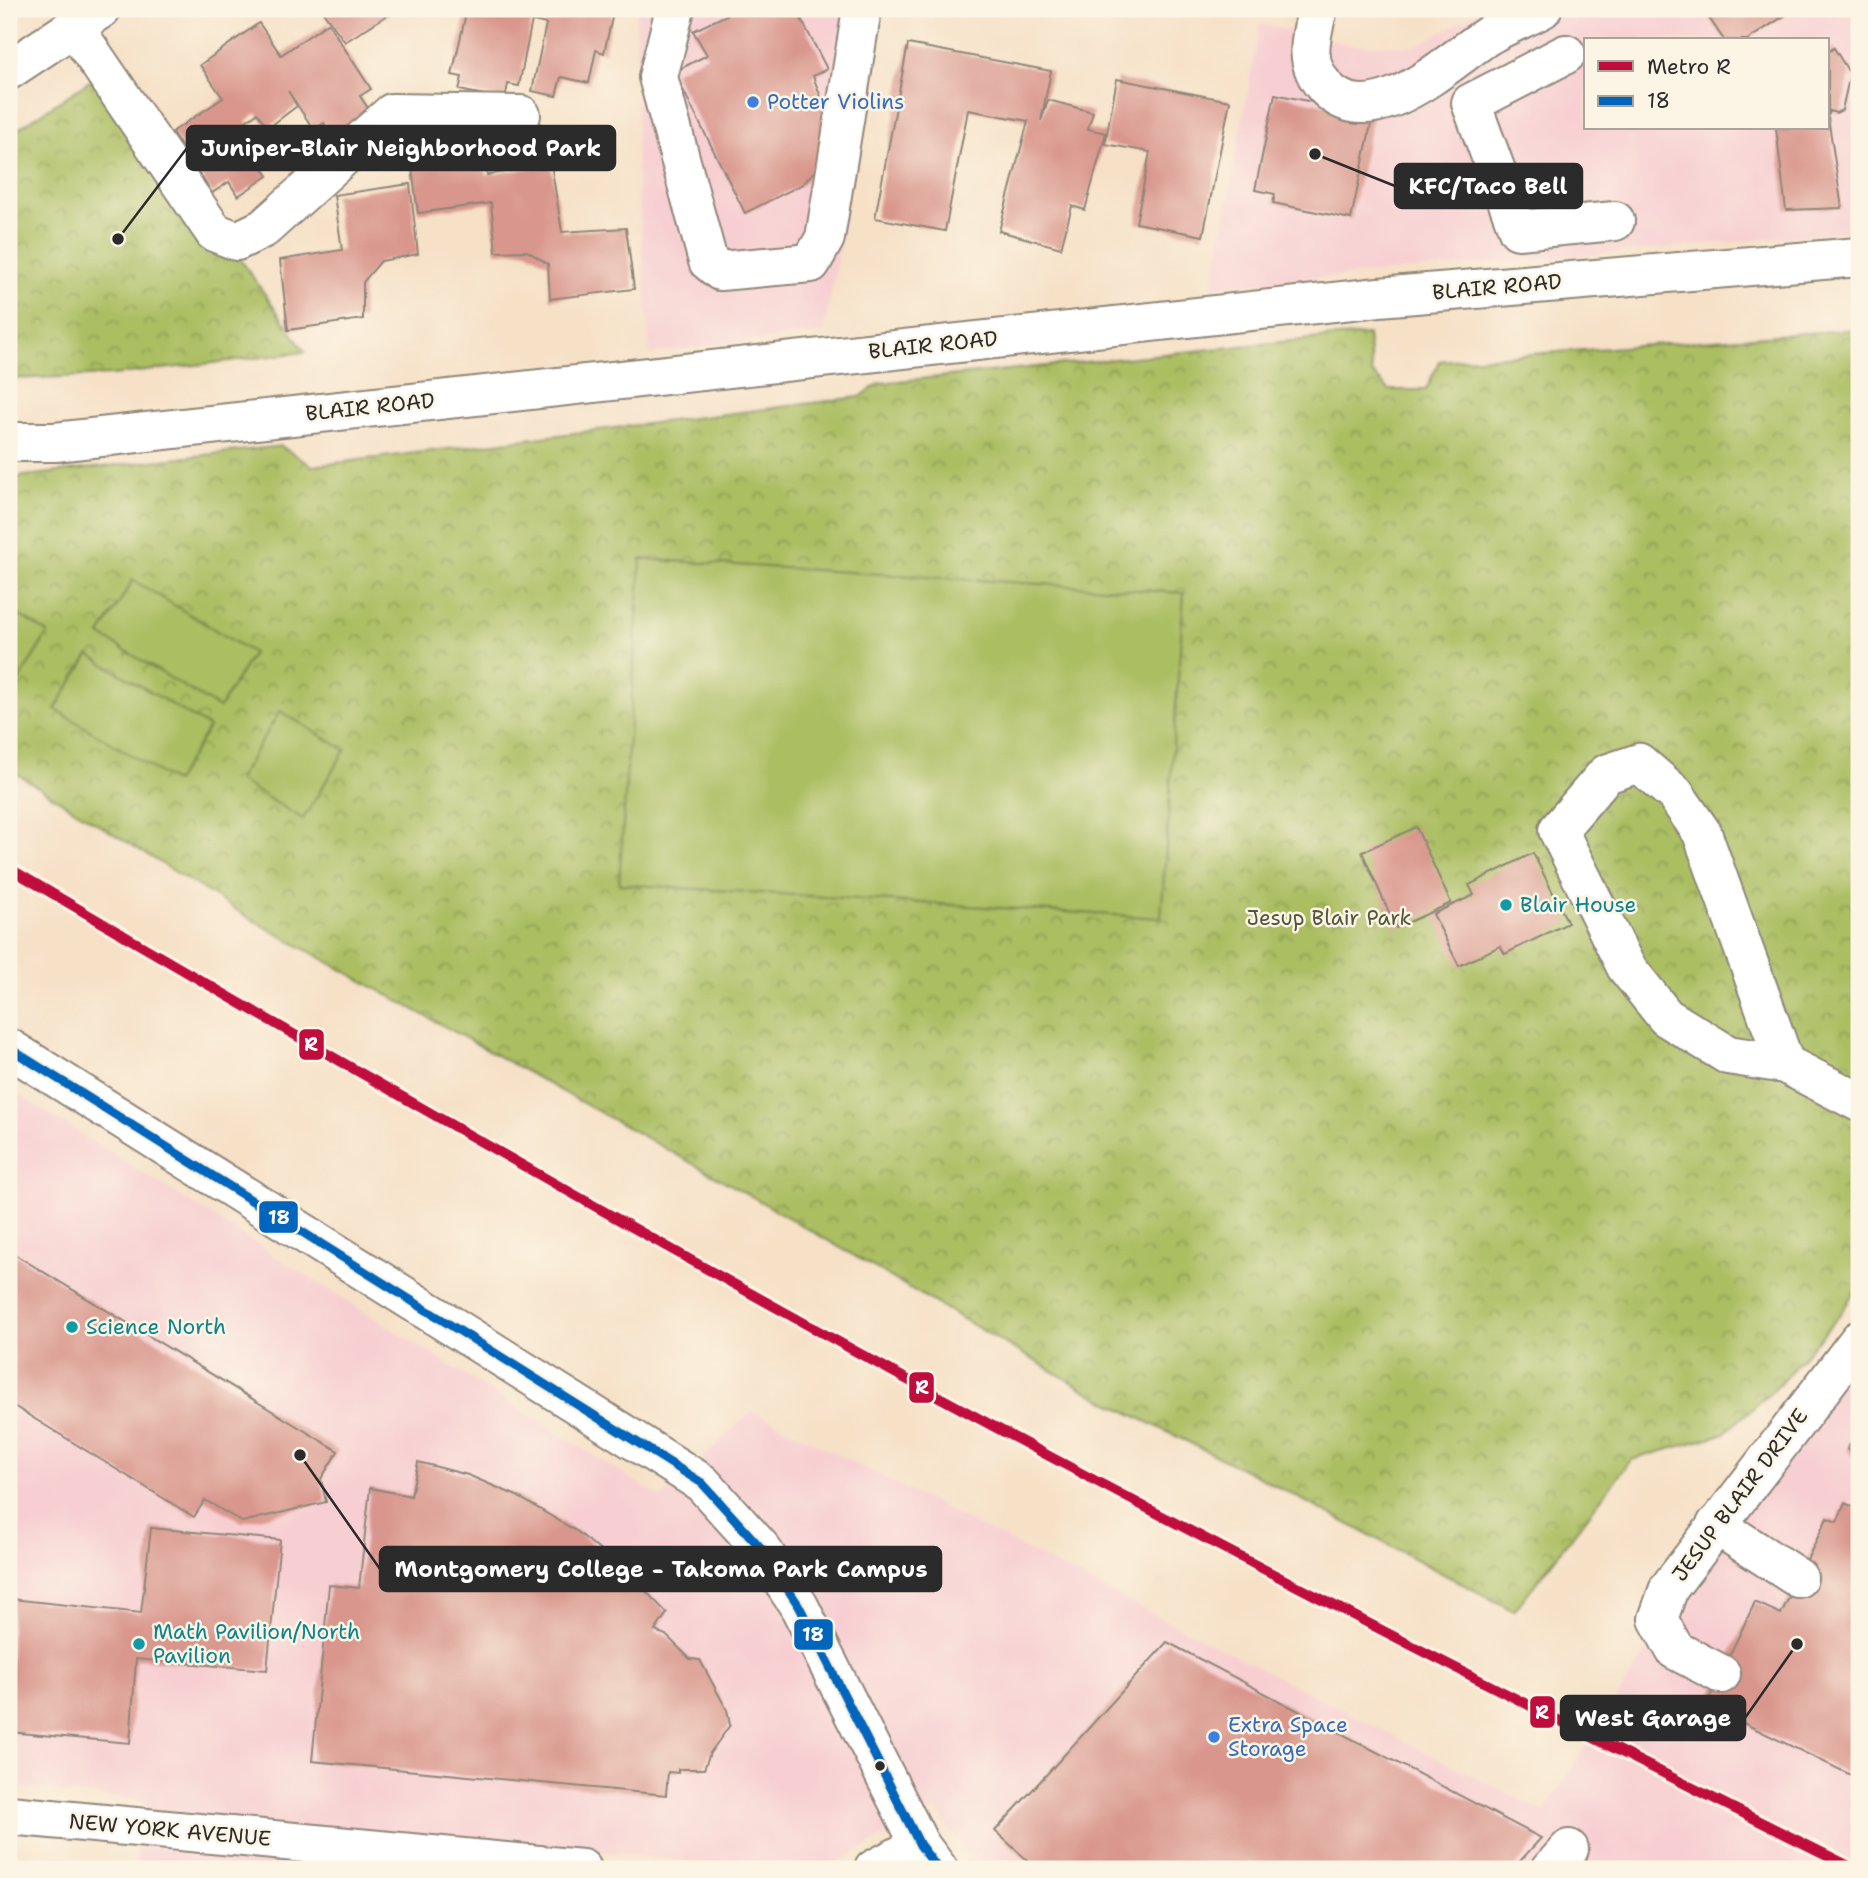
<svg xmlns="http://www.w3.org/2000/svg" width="1868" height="1878" font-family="'Shantell Sans',sans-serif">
<defs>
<pattern id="park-crowns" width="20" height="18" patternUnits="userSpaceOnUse" patternTransform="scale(1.75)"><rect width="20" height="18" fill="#abbe62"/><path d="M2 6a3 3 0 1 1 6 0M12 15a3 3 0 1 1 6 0" fill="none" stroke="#8b9b51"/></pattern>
</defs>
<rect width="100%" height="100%" fill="#fcf5e5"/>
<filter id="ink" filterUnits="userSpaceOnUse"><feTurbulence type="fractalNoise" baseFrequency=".0143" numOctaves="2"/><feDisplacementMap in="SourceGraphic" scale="14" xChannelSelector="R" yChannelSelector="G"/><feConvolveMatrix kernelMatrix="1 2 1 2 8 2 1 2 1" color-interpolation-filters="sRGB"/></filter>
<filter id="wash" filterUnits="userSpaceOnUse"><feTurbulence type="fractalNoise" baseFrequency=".00686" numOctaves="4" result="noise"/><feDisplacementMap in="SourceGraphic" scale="28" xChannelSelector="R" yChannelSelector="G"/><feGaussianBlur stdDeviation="1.57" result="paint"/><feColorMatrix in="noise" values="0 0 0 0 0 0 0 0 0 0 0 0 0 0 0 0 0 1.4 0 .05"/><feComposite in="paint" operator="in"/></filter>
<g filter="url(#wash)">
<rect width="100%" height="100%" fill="#f6e1c7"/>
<g fill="#f7cfd2" fill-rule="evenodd">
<path d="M 636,9 L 883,9 L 824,332 L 650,353 L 637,178 Z"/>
<path d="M 1483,9 L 1859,9 L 1859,231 L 1212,287 L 1260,24 L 1352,45 L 1416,46 ZM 1586,40 L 1828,40 L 1828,128 L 1586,128 Z"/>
<path d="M 9,1089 L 661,1498 L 752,1411 L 1544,1812 L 1859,1319 L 1859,1869 L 978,1869 L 935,1810 L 825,1868 L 813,1869 L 766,1869 L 549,1846 L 550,1869 L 135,1869 L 145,1801 L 9,1786 Z"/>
</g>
<g fill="url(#park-crowns)" stroke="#6b7446" stroke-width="2">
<path d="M 108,69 L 305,352 L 113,375 L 9,379 L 9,135 Z"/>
<path d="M 1859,329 L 1859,1286 L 1838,1317 L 1779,1385 L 1723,1434 L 1631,1460 L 1514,1611 L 1255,1475 L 1099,1398 L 751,1196 L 254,921 L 9,769 L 9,478 L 281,446 L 312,466 L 860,397 L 880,383 L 1321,338 L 1368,335 L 1372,373 L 1389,390 L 1426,390 L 1439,361 Z"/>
</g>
<g fill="#abbe62" stroke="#6b7446" stroke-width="2">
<path d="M 641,559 L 1184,593 L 1161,918 L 619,884 Z"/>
<path d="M 133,580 L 253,653 L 219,708 L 100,635 Z"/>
<path d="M 9,609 L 48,633 L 9,696 Z"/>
<path d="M 89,655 L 209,727 L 175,782 L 55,709 Z"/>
<path d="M 280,711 L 345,750 L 303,819 L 238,780 Z"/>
</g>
<g id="blocks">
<g fill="#d9968c">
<path d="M 321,9 L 397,9 L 345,42 Z"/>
<path d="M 429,9 L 462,9 L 461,16 Z"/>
<path d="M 467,9 L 534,10 L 519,86 L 508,84 L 505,99 L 459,90 L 462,77 L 452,75 Z"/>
<path d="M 535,9 L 614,9 L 604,53 L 596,50 L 589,83 L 561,77 L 556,96 L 532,91 L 546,24 L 533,21 Z"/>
<path d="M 739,9 L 796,9 L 827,69 L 813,76 L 830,122 L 821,164 L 803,184 L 745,213 L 674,72 L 707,55 L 693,31 Z"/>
<path d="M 1703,9 L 1795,9 L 1747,40 L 1724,40 Z"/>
<path d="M 259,23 L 281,55 L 328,23 L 371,89 L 360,96 L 371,113 L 334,138 L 324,123 L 314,130 L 288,91 L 297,106 L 268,128 L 257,113 L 246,121 L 267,152 L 257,159 L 268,176 L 238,196 L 229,182 L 212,193 L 172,132 L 223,98 L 200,65 Z"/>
<path d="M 908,44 L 1051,71 L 1041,121 L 1048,100 L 1093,112 L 1088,129 L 1106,133 L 1085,210 L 1072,206 L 1061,248 L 999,231 L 1028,121 L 968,110 L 945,231 L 875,218 Z"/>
<path d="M 1834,48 L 1850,74 L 1842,110 L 1836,113 L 1830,111 L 1828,116 L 1828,52 Z"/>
<path d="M 1117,79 L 1230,101 L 1203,236 L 1136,223 L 1150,152 L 1105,144 Z"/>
<path d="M 1275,94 L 1373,115 L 1351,219 L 1273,203 L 1275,194 L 1255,190 Z"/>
<path d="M 1828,117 L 1842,208 L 1786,210 L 1776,128 L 1828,128 Z"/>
<path d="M 481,129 L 487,175 L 551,164 L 562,232 L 626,228 L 634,289 L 550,299 L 548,264 L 527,251 L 496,252 L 491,203 L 418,213 L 408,139 Z"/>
<path d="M 410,184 L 418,254 L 381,261 L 363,282 L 363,319 L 288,330 L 280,260 L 342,250 L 334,195 Z"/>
<path d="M 1416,827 L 1451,903 L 1396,928 L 1362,852 Z"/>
<path d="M 1533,853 L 1568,923 L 1505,954 L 1500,946 L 1459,966 L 1433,914 L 1474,895 L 1469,885 Z"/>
<path d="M 9,1251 L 338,1451 L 321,1479 L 326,1502 L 242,1522 L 205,1500 L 194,1517 L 9,1403 Z"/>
<path d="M 1859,1430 L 1859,1461 L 1847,1449 Z"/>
<path d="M 418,1462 L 468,1475 L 517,1496 L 578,1532 L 635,1580 L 667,1613 L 655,1631 L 666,1635 L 690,1659 L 700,1660 L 727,1710 L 730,1725 L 710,1753 L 704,1769 L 678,1769 L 678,1773 L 668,1772 L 666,1795 L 312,1761 L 329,1585 L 359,1588 L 370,1488 L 411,1496 Z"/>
<path d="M 1845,1503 L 1859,1510 L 1859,1779 L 1706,1705 L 1755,1602 L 1781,1614 L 1827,1518 L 1837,1522 Z"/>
<path d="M 151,1528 L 280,1540 L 267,1670 L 136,1659 L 130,1743 L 9,1732 L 12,1599 L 141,1613 Z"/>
<path d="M 1167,1642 L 1541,1838 L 1513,1869 L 1037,1869 L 995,1831 Z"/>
</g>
</g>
</g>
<g filter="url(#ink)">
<use href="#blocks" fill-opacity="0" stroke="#908679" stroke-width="2"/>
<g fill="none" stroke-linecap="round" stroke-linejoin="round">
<g stroke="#908679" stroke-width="42">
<g id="minor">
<path d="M 675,9 L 658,77 L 708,261 L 720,271 L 811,263 L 825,238 L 862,9"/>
<path d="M 1318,9 C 1310,39 1303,63 1326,88 C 1373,137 1449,60 1489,35 C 1506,25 1525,18 1542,9"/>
<path d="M 74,27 L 214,232 L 237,241 L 264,228 L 392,113 L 521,115"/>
<path d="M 1566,54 L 1471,103 L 1518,230 L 1615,221"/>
<path d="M 9,70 L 101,9"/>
<path d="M 9,1048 L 702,1483 L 760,1547 L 799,1606 L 920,1845 L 938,1869"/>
<path d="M 1785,1064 L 1702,833 L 1675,794 L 1639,763 L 1606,774 L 1558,830 L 1626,967 L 1666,1017 L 1728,1055 L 1785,1064 L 1859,1102"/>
<path d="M 1716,1525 L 1798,1578"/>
<path d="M 1721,1674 L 1675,1650 L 1658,1619 L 1669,1588 L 1859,1340"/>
<path d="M 9,1815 L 582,1869"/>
<path d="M 874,1869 L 920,1845"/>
<path d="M 1551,1869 L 1569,1849"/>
</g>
</g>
<g stroke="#908679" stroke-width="42">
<path id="major" d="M 9,442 L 55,442 L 1379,297 L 1859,257"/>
</g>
<use href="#minor" stroke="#fff" stroke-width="38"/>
<use href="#major" stroke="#fff" stroke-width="38"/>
<g stroke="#fcf5e5" stroke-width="14">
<path id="bus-1" d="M 9,1048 L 702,1483 L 760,1547 L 799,1606 L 920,1845 L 938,1869"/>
</g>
<use href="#bus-1" stroke="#0065bd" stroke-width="9"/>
<g stroke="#fcf5e5" stroke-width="16">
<path id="metro-1" d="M 9,868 C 309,1045 611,1218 917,1385 C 1226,1553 1540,1712 1855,1869"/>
</g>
<use href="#metro-1" stroke="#bf0d3e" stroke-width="10"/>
</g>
</g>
<g fill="#3f7fe0" stroke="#fcf5e5" stroke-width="2.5">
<circle cx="753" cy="102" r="7"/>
<circle cx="1214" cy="1737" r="7"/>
</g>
<g fill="#0f9aa8" stroke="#fcf5e5" stroke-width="2.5">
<circle cx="1506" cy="905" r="7"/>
<circle cx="72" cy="1327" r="7"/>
<circle cx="139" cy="1644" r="7"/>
</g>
<circle fill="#2b2b2b" stroke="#fcf5e5" stroke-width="2.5" cx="880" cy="1766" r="6"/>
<g text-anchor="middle" stroke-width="5" stroke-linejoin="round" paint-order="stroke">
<g font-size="21" fill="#366cbe" stroke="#fcf5e5" text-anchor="start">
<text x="767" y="109">Potter Violins</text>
<text x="1228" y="1732">Extra Space<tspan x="1228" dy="24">Storage</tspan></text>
</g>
<g font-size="21" fill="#2b2b2b" stroke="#fcf5e5">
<text transform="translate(1497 287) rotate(-5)" y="7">BLAIR ROAD</text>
<text transform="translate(933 345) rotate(-6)" y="7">BLAIR ROAD</text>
<text transform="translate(370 407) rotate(-6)" y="7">BLAIR ROAD</text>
<text transform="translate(1740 1495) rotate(-53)" y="7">JESUP BLAIR DRIVE</text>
<text transform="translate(170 1830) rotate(5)" y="7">NEW YORK AVENUE</text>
</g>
<g font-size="21" fill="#0d838f" stroke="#fcf5e5" text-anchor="start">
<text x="1520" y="912">Blair House</text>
<text x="86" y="1334">Science North</text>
<text x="153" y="1639">Math Pavilion/North<tspan x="153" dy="24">Pavilion</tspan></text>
</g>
<g font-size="21" fill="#51573c" stroke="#fcf5e5">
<text x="1329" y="925">Jesup Blair Park</text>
</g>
</g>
<path fill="none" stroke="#2b2b2b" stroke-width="2.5" d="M118 239L187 148M1315 154L1395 186M300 1455L380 1569M1797 1644L1745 1718"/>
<g fill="#2b2b2b" stroke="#fcf5e5" stroke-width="2.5">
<circle cx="118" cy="239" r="7"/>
<circle cx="1315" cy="154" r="7"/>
<circle cx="300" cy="1455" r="7"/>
<circle cx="1797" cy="1644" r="7"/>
</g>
<g fill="#2b2b2b" stroke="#2b2b2b" stroke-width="2.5">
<rect x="187" y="126" width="428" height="44" rx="7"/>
<rect x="1395" y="164" width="187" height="44" rx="7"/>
<rect x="380" y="1547" width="561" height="44" rx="7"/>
<rect x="1561" y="1696" width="184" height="44" rx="7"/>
</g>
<g font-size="23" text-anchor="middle" font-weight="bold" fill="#fff">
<text x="401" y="156">Juniper-Blair Neighborhood Park</text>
<text x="1488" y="194">KFC/Taco Bell</text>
<text x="661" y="1577">Montgomery College - Takoma Park Campus</text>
<text x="1653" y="1726">West Garage</text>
</g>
<g stroke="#fcf5e5" stroke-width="2.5">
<rect x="298" y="1028" width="27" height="33" rx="7" fill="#bf0d3e"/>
<rect x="258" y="1200" width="41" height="34" rx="7" fill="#0065bd"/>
<rect x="908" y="1371" width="27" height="33" rx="7" fill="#bf0d3e"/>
<rect x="793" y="1618" width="41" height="33" rx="7" fill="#0065bd"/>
<rect x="1529" y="1695" width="27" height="34" rx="7" fill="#bf0d3e"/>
</g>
<g font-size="19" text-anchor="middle" font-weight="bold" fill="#fff">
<text x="311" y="1051">R</text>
<text x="279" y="1224">18</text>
<text x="922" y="1394">R</text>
<text x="813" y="1641">18</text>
<text x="1542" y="1719">R</text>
</g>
<rect width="1868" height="1878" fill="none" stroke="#fcf5e5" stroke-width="35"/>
<rect x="1584" y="38" width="245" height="91" fill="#fcf5e5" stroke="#a8a49b" stroke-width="2"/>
<rect x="1598" y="61" width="35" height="10" fill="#bf0d3e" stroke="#a8a49b" stroke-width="2"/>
<text x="1647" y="74" font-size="21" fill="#2b2b2b">Metro R</text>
<rect x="1598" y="96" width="35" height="10" fill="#0065bd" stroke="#a8a49b" stroke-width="2"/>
<text x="1647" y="108" font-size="21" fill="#2b2b2b">18</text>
</svg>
